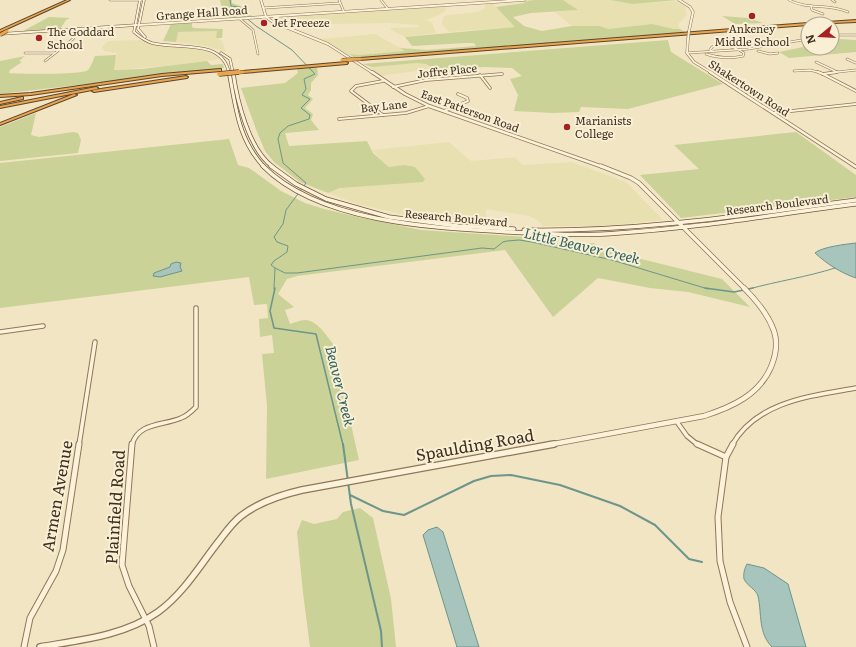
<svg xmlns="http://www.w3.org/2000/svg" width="856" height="647" font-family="Literata,serif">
<rect width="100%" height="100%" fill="#f2e5c4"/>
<g fill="#e9e0b1">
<path d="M 563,0 L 610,0 L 633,4 L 676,1 L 685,7 L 687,15 L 678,24 L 680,29 L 674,29 L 652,24 L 608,29 L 600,26 L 577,27 L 572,26 L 555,12 L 577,10 Z"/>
<path d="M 492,3 L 516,27 L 449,32 L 442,24 L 443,17 L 447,15 L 478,12 L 485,8 L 485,4 Z"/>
<path d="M 441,6 L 446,8 L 445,11 L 439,15 L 426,20 L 432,23 L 436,33 L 405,37 L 391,30 L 391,28 L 419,27 L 418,25 L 392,23 L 329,24 L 295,29 L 279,23 L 272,17 Z"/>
<path d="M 217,31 L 217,38 L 222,41 L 226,52 L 206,46 L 176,42 L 177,32 Z"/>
<path d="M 375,34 L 406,51 L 359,55 L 347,54 L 335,46 L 320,39 Z"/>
<path d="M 141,40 L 153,44 L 199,50 L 210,53 L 222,59 L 165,66 L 113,70 L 117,53 L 104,51 L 102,47 L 108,41 Z"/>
<path d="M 417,63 L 426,64 L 432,69 L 379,76 L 369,67 Z"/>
<path d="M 449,142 L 471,161 L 515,157 L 522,165 L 572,162 L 626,182 L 663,220 L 603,226 L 543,226 L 537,220 L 529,216 L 486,209 L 486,223 L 447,222 L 401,214 L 358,204 L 328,193 L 404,165 L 389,167 L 372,150 Z"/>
</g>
<g fill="#cad297">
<path d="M 220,0 L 232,0 L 232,3 L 246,8 L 246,12 L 253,17 L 224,19 Z"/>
<path d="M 535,0 L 563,0 L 578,10 L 531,13 L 513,17 L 524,26 L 542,31 L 572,26 L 600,26 L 608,29 L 652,24 L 674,29 L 680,29 L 685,32 L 355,58 L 349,54 L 359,55 L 405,51 L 400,48 L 427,50 L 476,46 L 474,43 L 466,43 L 412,46 L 405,37 L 515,27 L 496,7 L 525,3 L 524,1 Z"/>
<path d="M 610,0 L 678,0 L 633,4 Z"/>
<path d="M 722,16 L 748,18 L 763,23 L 735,24 Z"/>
<path d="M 49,17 L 70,18 L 66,20 L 60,29 L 23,31 Z"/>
<path d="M 192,23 L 192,27 L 194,28 L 223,29 L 222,38 L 216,38 L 217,31 L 178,32 L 176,42 L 163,41 L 171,24 Z"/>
<path d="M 840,39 L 856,40 L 856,52 L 789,58 L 779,52 L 808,46 L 808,48 L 832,48 L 832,41 Z"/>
<path d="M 668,40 L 671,52 L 723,84 L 628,109 L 581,107 L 579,112 L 553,113 L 514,111 L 518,95 L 510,79 L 522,76 L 512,68 L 485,67 L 436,70 L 426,64 L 417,63 L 372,67 L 362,64 Z"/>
<path d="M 116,55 L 114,70 L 142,69 L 207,61 L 211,65 L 223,64 L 224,68 L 0,94 L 0,61 L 25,56 L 19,61 L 22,62 L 10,70 L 9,73 C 21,74 82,75 88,70 C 91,67 93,60 95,56 Z"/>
<path d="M 317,67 L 318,75 L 311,83 L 311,90 L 308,95 L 313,99 L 305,108 L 313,114 L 311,120 L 319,130 L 285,133 L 289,146 L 367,141 L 373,153 L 389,167 L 404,165 L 415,167 L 425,179 L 423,182 L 340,188 L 328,193 L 300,182 L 274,162 L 265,151 L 257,132 L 241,88 L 285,83 L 298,73 L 297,69 Z"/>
<path d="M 36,113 L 31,135 L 39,137 L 73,132 L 78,133 L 81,140 L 78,153 L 0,161 L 0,127 Z"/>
<path d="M 796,132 L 856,175 L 856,197 L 681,218 L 640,175 L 699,169 L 674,145 Z"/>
<path d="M 229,139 L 238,165 L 249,168 L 281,191 L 305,203 L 324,209 L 358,217 L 421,230 L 526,237 L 568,245 L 594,243 L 601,249 L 722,279 L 750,307 L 688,292 L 650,288 L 598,278 L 553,317 L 505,250 L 297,276 L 287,279 L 278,294 L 294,307 L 285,310 L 290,324 C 294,323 300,320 305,320 C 317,320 327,336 333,344 L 359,460 L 266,479 L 267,406 L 262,354 L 274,353 L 272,335 L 260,337 L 259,319 L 268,318 L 267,304 L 254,305 L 249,277 L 0,308 L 0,163 Z"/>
<path d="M 360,508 L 373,518 L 391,599 L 396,647 L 310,647 L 303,593 L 297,532 L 302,520 L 314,524 L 337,519 L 343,512 Z"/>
</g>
<g fill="#a7c5bc" stroke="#6c958b">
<path d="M 856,243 L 856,278 C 841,273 827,264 815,253 C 821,247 847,244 856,243 Z"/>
<path d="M 176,262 L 181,263 L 180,267 L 182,271 L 160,277 L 153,276 L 154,273 L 170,267 L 171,264 Z"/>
<path d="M 437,527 L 443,532 L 479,647 L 457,647 L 423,535 L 428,530 Z"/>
<path d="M 747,564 L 764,568 L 788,584 L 806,647 L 772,647 C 758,633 762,614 758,596 C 756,589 747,586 744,579 C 743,573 745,568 747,564 Z"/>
</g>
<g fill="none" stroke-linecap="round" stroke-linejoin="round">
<g stroke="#6c958b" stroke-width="1">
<path d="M 230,0 L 231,6 L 240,7 L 241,9 L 239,12 L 256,26 L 292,50 L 315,74 L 304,79 L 306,89 L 302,95 L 310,99 L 301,108 L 310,115 L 309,119 L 288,126 L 280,133 L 278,139 L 283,163 L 306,183 L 286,210 L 283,224 L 274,237 L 277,242 L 288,246 L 287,252 L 274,261 L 271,265 L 275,268 L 274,289"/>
<path d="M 275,268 L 285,273 L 297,273 L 482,248 L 494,249 L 503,242 L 507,241 L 519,240 L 532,242 L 612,260 L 708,289"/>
<path d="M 749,289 C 778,281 807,277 835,268"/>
</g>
<g stroke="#6c958b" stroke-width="1.5">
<path d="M 275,288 L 270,311 L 274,328 L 316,334 L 343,445"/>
<path d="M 705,288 L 734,292 L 744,290"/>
<path d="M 748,289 L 753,288"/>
</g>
<g stroke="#6c958b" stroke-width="2">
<path d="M 343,444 L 351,504 L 381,631 L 382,647"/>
<path d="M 350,495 L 383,511 L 404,515 L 474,481 L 491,476 L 511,475 L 560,485 L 620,506 L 655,525 L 689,559 L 702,562"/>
</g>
<g stroke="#8f7658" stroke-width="2.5">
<g id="minor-far3">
<path d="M 110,0 L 142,0"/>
<path d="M 339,0 L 344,12"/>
<path d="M 381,0 L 388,9"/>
<path d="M 789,0 C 808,10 829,3 848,12"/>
<path d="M 832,0 L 835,2"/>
<path d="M 811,6 L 812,10 L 823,14"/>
<path d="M 264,8 L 340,3"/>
<path d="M 240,19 L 253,30 L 258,54"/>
<path d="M 832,35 L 856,35"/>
<path d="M 733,45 L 751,43"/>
<path d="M 758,51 L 770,54 L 778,53"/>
<path d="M 25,53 L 55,53"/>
<path d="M 687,53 L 748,49 L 808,39"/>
<path d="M 706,54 C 718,58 730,59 743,56 L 744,53 C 734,46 724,44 712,47 L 710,50 L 714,52"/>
<path d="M 847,59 L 856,63"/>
<path d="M 45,61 L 73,39 L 80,29"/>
<path d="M 816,62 L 835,71"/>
<path d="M 794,71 L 810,70 L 821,73"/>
<path d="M 829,73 L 856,70"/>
</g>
</g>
<g stroke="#8f7658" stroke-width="3.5">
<g id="minor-far2">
<path d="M 818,72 L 823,74"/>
<path d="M 823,74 L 856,91"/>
<path d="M 823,74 L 837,72"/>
<path d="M 480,75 L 490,88"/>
<path d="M 383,81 L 356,86 L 351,91 L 383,115"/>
<path d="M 393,87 L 426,80 L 502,74"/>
<path d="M 444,111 L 468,101 L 467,98 L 458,94"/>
<path d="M 773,113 L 856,104"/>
<path d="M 339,119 L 406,113 L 429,106"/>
</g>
</g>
<g stroke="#8f7658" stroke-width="5.5">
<g id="minor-far1">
<path d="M 0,332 L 43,326"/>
<path d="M 677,422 L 687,436 L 698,445"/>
<path d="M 79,445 L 95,342"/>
<path d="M 132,445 C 138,422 163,426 181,418 C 187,416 191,412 196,407 L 196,308"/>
<path d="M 732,445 C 757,401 811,396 856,388"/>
</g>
</g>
<g stroke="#8f7658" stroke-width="7">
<g id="minor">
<path d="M 132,444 L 122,565 L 129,586 L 149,626 L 154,647"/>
<path d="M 697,444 L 726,457"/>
<path d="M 733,444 L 726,457 L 718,517 L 720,561 L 730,602 L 747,647"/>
<path d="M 24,647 L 30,618 L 56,571 L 63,550 L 79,444"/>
</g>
</g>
<g stroke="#8f7658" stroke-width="3">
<g id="tertiary-far4">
<path d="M 261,0 L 266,17 L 273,22 L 328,44 L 373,73"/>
<path d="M 679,0 L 690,7 L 693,12 L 689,31"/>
<path d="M 139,25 L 524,0"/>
<path d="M 688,39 L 687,53 L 694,62 L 712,73"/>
</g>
</g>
<g stroke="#8f7658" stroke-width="4">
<g id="tertiary-far3">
<path d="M 372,72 L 405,94 L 429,106 L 603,167"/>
<path d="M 710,72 L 856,167"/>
</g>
</g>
<g stroke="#8f7658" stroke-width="5">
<path id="tertiary-far2" d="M 601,166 L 631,178 L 639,183 L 745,289"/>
</g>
<g stroke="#8f7658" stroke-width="6">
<path id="tertiary-far1" d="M 548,445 L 704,416 C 732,407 759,395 771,367 C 776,355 778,343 774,331 C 768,314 756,300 744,288"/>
</g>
<g stroke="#8f7658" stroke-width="8">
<path id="tertiary" d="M 40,647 C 80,640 124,636 158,612 C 184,593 200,565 219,541 C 226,532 232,523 241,516 C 259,502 280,495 302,490 L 554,444"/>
</g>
<g stroke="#71573b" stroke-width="3">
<g id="secondary-far2">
<path d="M 140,0 L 134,32 C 140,37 145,41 152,43 C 179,50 222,38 229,73"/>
<path d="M 144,0 L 138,29 L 145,37"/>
<path d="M 0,34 L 137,25"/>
<path d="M 221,53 L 230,59 L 233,73"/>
</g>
</g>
<g stroke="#71573b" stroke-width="4.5">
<g id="secondary-far1">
<path d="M 229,72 C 236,108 238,139 264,167"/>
<path d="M 233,72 C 237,101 249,150 273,167"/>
</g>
</g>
<g stroke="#71573b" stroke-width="5">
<g id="secondary">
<path d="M 263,166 C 319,223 435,228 509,232 C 546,234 583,236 619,233 C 698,228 777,214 856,204"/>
<path d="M 271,166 L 296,184 L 326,199 L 389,217 L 458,226 L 514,229"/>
<path d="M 524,230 C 636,232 745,215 856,200"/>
</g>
</g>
<g stroke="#5d442d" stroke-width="2">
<g id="motorway">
<path d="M 67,0 L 70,0 L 0,32 L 0,30 Z"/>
<path d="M 856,20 L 856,22 L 812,24 L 813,23 Z"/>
<path d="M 808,23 L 809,24 L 808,25 L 360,60 L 358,59 L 360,58 Z"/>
<path d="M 346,62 L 348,63 L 347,64 L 243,73 L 241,72 L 243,71 Z"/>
<path d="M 220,69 L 221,69 L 221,71 L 162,76 L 31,95 L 0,97 L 0,95 L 31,93 L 162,74 Z"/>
<path d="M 186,76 L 188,77 L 187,78 L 94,92 L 92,91 L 94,90 Z"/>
<path d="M 96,87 L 98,88 L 97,89 L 0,108 L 0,106 Z"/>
<path d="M 74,94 L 77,95 L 0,125 L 0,123 Z"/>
<path d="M 22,97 L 23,97 L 23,99 L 0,104 L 0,102 Z"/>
</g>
</g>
<use href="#minor-far3" stroke="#fcf2d9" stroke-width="1.5"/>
<use href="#minor-far2" stroke="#fcf2d9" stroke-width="2"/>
<use href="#minor-far1" stroke="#fcf2d9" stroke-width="3.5"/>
<use href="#minor" stroke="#fcf2d9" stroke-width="5"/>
<use href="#tertiary-far4" stroke="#fcf2d9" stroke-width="2"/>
<use href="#tertiary-far3" stroke="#fcf2d9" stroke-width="2.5"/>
<use href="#tertiary-far2" stroke="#fcf2d9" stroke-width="3.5"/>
<use href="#tertiary-far1" stroke="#fcf2d9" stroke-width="4.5"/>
<use href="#tertiary" stroke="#fcf2d9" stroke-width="5.5"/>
<use href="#secondary-far2" stroke="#fcf2d9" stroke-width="2"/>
<use href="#secondary-far1" stroke="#fcf2d9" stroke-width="3"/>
<use href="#secondary" stroke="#fcf2d9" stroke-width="3.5"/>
<use href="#motorway" fill="#e9a64e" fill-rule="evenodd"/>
<g stroke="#8f7658" stroke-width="3" stroke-linecap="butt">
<path id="tertiary-bridge" d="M 688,39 L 689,31"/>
</g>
<g stroke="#5d442d" stroke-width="4" stroke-linecap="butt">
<g id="motorway-bridge-far1">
<path d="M 0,35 L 7,31"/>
<path d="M 342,60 L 360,59"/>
<path d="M 227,73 L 243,72"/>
</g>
</g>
<g stroke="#5d442d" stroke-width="5.5" stroke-linecap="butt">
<path id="motorway-bridge" d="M 219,74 L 239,72"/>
</g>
<use href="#tertiary-bridge" stroke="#fcf2d9" stroke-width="2"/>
<use href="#motorway-bridge-far1" stroke="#e9a64e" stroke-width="3"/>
<use href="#motorway-bridge" stroke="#e9a64e" stroke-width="4"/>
</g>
<g fill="#a42322" stroke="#f9efd5" stroke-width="1.5">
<circle cx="752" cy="16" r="4"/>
<circle cx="264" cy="23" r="4"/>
<circle cx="39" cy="38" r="4"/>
<circle cx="567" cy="127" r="4"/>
</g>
<g text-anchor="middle" stroke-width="4" stroke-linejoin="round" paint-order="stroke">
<g font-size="11" fill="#3e2e1e" stroke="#f9efd5">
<text transform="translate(202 13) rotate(-4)" y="4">Grange Hall Road</text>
<text transform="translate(447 71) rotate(-6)" y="4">Joffre Place</text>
<text transform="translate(749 88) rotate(33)" y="4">Shakertown Road</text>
<text transform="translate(384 106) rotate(-6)" y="4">Bay Lane</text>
<text transform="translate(470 111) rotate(20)" y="4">East Patterson Road</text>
<text transform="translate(777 205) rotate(-7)" y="4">Research Boulevard</text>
<text transform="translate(456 218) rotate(5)" y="4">Research Boulevard</text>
</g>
<g font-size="11" fill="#3e2e1e" stroke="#f9efd5" text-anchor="start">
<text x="272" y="27">Jet Freeeze</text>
<text x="752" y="33" text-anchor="middle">Ankeney<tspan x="752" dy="13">Middle School</tspan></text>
<text x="47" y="36">The Goddard<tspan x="47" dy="13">School</tspan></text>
<text x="575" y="125">Marianists<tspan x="575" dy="13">College</tspan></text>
</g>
<g font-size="14" font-style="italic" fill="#2c5f5c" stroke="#f9efd5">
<text transform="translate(582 246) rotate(13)" y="5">Little Beaver Creek</text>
<text transform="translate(340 386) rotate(76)" y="5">Beaver Creek</text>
</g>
<g font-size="16" fill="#3e2e1e" stroke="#f9efd5">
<text transform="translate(475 445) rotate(-10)" y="6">Spaulding Road</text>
<text transform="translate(57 496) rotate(-80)" y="6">Armen Avenue</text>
<text transform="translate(115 507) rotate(-86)" y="6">Plainfield Road</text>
</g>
</g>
<g transform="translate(820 36) rotate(252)"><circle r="19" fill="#f9efd5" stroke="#aea28c"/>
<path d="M0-3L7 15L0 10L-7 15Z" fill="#a42322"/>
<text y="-6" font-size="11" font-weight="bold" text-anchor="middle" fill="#3e2e1e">N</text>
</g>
</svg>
